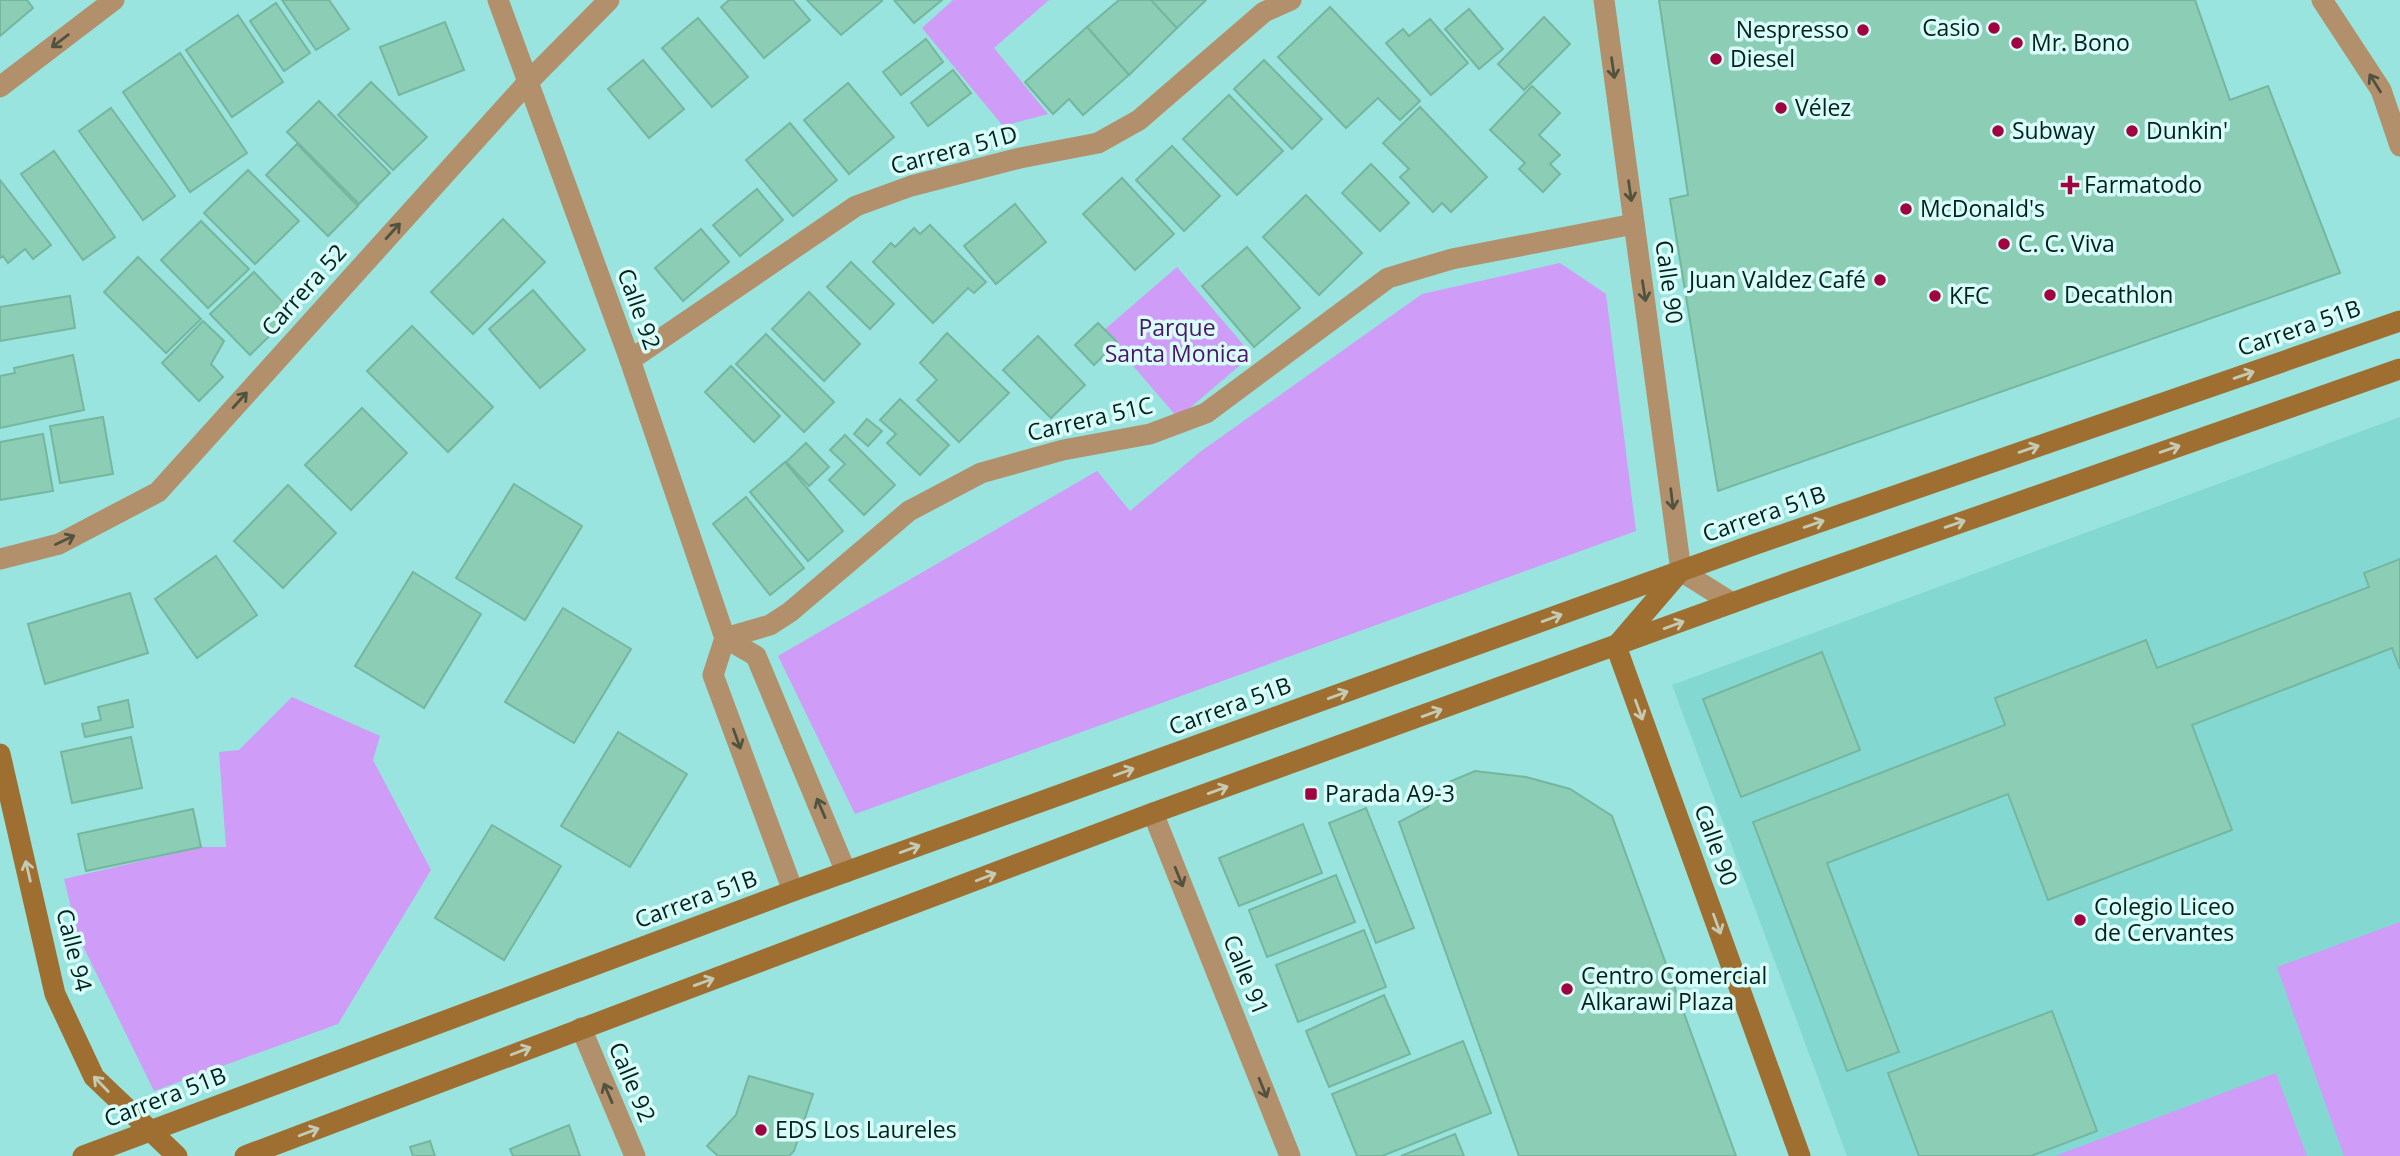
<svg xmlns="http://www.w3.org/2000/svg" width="2400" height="1156" font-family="'Open Sans',sans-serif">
<rect width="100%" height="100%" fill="#99e4de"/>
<path fill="#83d9d2" d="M 2400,417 L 2400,1156 L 1847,1156 L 1672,685 Z"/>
<g fill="#cf9cf7">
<path d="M 953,0 L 1049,0 L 994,48 L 1048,114 L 1003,126 L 922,28 Z"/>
<path d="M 1560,263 L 1606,294 L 1636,531 L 855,814 L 778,656 L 1097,471 L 1130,511 L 1200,452 L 1422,294 Z"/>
<path d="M 1177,267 L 1252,355 L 1178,418 L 1103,331 Z"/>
<path d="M 292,697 L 380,736 L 373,760 L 431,870 L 338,1024 L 154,1091 L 78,936 L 64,879 L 201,847 L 226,847 L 219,752 L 239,750 Z"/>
<path d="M 2400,922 L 2400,1156 L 2344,1156 L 2277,967 Z"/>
<path d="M 2276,1073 L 2307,1156 L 2055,1156 Z"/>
</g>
<g fill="#8ccdb5" stroke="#75b69e" stroke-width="2">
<path d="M 0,0 L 27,0 L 33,8 L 0,36 Z"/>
<path d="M 282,0 L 329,0 L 349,29 L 316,50 Z"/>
<path d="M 729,0 L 793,0 L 810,20 L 764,58 L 721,7 Z"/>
<path d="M 807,0 L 881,0 L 882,1 L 841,35 Z"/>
<path d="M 894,0 L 942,0 L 914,23 Z"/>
<path d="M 1119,0 L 1151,0 L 1177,28 L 1129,75 L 1087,27 Z"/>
<path d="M 1151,0 L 1206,0 L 1177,28 Z"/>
<path d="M 1659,0 L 2195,0 L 2230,100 L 2268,86 L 2340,273 L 1718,491 L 1670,199 L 1688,195 Z"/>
<path d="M 276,3 L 310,53 L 284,71 L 250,21 Z"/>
<path d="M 1330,7 L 1420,101 L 1400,120 L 1378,98 L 1346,128 L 1278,57 Z"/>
<path d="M 1469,9 L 1503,49 L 1479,69 L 1445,29 Z"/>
<path d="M 238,15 L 283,82 L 232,117 L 186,50 Z"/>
<path d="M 1544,17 L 1570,44 L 1524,90 L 1498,64 Z"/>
<path d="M 698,18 L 748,77 L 712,107 L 662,48 Z"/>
<path d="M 1430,19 L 1468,63 L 1431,95 L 1386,43 L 1403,29 L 1409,36 Z"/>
<path d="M 445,22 L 464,70 L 399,95 L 380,47 Z"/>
<path d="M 1087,27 L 1129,75 L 1083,115 L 1069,99 L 1053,114 L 1025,82 Z"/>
<path d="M 926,39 L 943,62 L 901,95 L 883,72 Z"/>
<path d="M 180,53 L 247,153 L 190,192 L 123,92 Z"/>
<path d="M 643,60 L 684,109 L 649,138 L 608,89 Z"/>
<path d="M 1264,60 L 1322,119 L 1292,149 L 1234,89 Z"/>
<path d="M 953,70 L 971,93 L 928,126 L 911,103 Z"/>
<path d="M 371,82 L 427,137 L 393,170 L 338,115 Z"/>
<path d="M 848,83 L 894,137 L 849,174 L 804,120 Z"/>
<path d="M 1532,86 L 1560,113 L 1539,135 L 1560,155 L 1550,164 L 1560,174 L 1543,192 L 1519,169 L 1525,163 L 1490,130 Z"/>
<path d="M 1229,95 L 1283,151 L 1237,195 L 1183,139 Z"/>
<path d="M 319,101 L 390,173 L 359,204 L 287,132 Z"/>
<path d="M 1420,107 L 1487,177 L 1451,212 L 1442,203 L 1433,212 L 1400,177 L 1409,169 L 1383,143 Z"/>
<path d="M 111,108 L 175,196 L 143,220 L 79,131 Z"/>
<path d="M 790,123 L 837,180 L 793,216 L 746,160 Z"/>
<path d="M 297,144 L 358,206 L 328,236 L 266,175 Z"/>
<path d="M 1172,146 L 1220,196 L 1184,231 L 1136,180 Z"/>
<path d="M 54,151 L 115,237 L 83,260 L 21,174 Z"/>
<path d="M 1371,164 L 1409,203 L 1380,231 L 1342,193 Z"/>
<path d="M 248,170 L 299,221 L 255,264 L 204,213 Z"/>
<path d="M 1122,178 L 1174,234 L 1135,270 L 1083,214 Z"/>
<path d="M 0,180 L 51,245 L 33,259 L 25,249 L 8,263 L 3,256 L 0,258 Z"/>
<path d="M 757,189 L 783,220 L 740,256 L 713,225 Z"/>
<path d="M 1306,195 L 1362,253 L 1319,295 L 1263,237 Z"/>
<path d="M 1015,204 L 1046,242 L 996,284 L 964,246 Z"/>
<path d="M 503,219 L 545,262 L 473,334 L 431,292 Z"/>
<path d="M 201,221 L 249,269 L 208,308 L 161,260 Z"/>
<path d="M 930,225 L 986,282 L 974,293 L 968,288 L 933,323 L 873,262 L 891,243 L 895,247 L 914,228 L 920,234 Z"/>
<path d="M 701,229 L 729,262 L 683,301 L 655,268 Z"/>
<path d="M 1247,247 L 1300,308 L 1254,347 L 1202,286 Z"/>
<path d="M 138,257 L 201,319 L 166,353 L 104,292 Z"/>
<path d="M 851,262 L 894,304 L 870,329 L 827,287 Z"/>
<path d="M 254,272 L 293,313 L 250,355 L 210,314 Z"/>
<path d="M 533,290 L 585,350 L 540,388 L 489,329 Z"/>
<path d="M 809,292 L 860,344 L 824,381 L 772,329 Z"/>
<path d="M 70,296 L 75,328 L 0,341 L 0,307 Z"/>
<path d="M 203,321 L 224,341 L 211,364 L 223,377 L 199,401 L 162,363 Z"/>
<path d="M 1098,323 L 1117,342 L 1094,365 L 1075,345 Z"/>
<path d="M 412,326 L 493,407 L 448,452 L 367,371 Z"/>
<path d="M 947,333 L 1009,393 L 959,442 L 917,400 L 937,380 L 920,363 Z"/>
<path d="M 766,334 L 834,402 L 804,432 L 736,364 Z"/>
<path d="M 1038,336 L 1085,385 L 1051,418 L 1003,370 Z"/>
<path d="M 73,355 L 84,410 L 0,428 L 0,376 L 15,373 L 14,368 Z"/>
<path d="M 731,366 L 780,416 L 754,442 L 705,392 Z"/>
<path d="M 900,399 L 949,445 L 920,475 L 887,443 L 896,434 L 880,420 Z"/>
<path d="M 362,408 L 407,453 L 351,510 L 305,465 Z"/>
<path d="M 103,417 L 113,474 L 60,483 L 50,426 Z"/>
<path d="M 867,419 L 882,431 L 868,446 L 854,434 Z"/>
<path d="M 43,434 L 53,491 L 0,500 L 0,442 Z"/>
<path d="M 845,435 L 895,485 L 864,515 L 829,480 L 845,464 L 830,450 Z"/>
<path d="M 806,443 L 829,467 L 809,486 L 786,462 Z"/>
<path d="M 785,462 L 843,531 L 808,561 L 750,492 Z"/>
<path d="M 514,484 L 582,526 L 525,620 L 456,578 Z"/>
<path d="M 288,485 L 336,533 L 283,588 L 234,541 Z"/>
<path d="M 746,497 L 804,568 L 770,595 L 713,524 Z"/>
<path d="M 216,556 L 257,615 L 197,658 L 155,599 Z"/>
<path d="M 2400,559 L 2400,669 L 2392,648 L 2192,725 L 2232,830 L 2048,900 L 2008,794 L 1827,863 L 1899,1052 L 1847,1071 L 1753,822 L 2005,725 L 1995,698 L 2146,640 L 2157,668 L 2369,587 L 2364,573 Z"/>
<path d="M 413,572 L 481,614 L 424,708 L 355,666 Z"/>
<path d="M 130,593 L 148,653 L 45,684 L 28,624 Z"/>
<path d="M 563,608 L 631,649 L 574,743 L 505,702 Z"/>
<path d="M 1822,652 L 1860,750 L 1741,797 L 1703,699 Z"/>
<path d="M 128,700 L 133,727 L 85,737 L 82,724 L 101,720 L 98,707 Z"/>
<path d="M 618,732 L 687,774 L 630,867 L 561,826 Z"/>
<path d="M 131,737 L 142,788 L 72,803 L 61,752 Z"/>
<path d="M 1475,771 L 1526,777 L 1570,789 L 1612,816 L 1736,1156 L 1519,1156 L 1399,822 L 1428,807 L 1442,785 Z"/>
<path d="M 1366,808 L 1414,928 L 1376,943 L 1329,823 Z"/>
<path d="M 193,809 L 201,847 L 86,871 L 78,834 Z"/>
<path d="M 1303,824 L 1322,873 L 1239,906 L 1219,858 Z"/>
<path d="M 492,825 L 561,866 L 504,960 L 435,918 Z"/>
<path d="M 1336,875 L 1355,922 L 1267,957 L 1249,910 Z"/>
<path d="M 1364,930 L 1386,987 L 1298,1022 L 1276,965 Z"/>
<path d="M 1384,995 L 1410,1054 L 1329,1087 L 1306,1031 Z"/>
<path d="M 2052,1011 L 2097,1131 L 2031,1156 L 1919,1156 L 1888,1073 Z"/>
<path d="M 1463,1041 L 1491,1113 L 1382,1156 L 1357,1156 L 1332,1094 Z"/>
<path d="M 749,1076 L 813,1094 L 794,1151 L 789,1156 L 718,1156 L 707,1146 L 736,1115 Z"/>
<path d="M 569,1125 L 580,1156 L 513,1156 L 510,1149 Z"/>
<path d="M 1455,1134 L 1464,1156 L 1401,1156 Z"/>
<path d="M 430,1141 L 435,1156 L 413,1156 L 410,1147 Z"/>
</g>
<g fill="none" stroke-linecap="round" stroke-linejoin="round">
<g stroke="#b2906b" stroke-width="21">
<path d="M 498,0 L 630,360 L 725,638 L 713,675 L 793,891"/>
<path d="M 1604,0 L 1681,571 L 1732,603"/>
<path d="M 2322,0 L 2381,90 L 2400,146"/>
<path d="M 0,87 L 114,0"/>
<path d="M 630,360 L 856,206 L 911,186 L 1020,158 L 1098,143 L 1139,120 L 1264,12 L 1291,0"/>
<path d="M 0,559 L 59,544 L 158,492 L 528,82 L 609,0"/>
<path d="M 725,638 L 770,625 L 790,612 L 909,511 L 981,473 L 1063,450 L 1150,434 L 1206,413 L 1388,278 L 1452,259 L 1634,224"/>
<path d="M 725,638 L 756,656 L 846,872"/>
<path d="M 1153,813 L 1290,1156"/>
<path d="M 581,1028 L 635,1156"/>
</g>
<g stroke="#9f6f32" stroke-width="21">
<path d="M 1617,645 L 1678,574"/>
<path d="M 1616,646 L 1800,1156"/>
<path d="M 0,754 L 55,994 L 94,1077 L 177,1156"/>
<path d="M 83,1156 L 793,891 L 1750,546 L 2400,321"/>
<path d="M 245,1156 L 1153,813 L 1765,591 L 2400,369"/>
</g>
</g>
<defs><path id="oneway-shaft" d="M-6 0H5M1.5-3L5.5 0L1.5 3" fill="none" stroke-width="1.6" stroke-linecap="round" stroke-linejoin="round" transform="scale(1.75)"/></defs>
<g stroke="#515341">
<use href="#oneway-shaft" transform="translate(60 41) rotate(143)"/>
<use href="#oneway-shaft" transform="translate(1613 68) rotate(82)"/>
<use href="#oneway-shaft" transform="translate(2375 83) rotate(-122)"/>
<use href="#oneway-shaft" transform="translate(1630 191) rotate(82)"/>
<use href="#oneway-shaft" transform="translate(393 231) rotate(-48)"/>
<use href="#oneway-shaft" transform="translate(1644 291) rotate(81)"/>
<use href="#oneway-shaft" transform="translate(240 400) rotate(-48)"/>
<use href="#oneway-shaft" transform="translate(1672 499) rotate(83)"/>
<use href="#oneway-shaft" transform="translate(65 540) rotate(-25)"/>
<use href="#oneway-shaft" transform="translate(737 739) rotate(70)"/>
<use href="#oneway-shaft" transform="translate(821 808) rotate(-113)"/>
<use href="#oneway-shaft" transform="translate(1179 877) rotate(68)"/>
<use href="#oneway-shaft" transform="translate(1263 1088) rotate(68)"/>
<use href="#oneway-shaft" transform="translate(608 1093) rotate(-113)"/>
</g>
<g stroke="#c5cbb3">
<use href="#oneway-shaft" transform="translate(2244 375) rotate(-19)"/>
<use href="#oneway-shaft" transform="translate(2029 449) rotate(-19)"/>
<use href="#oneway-shaft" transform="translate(2170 449) rotate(-19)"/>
<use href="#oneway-shaft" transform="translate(1814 524) rotate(-19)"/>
<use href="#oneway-shaft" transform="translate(1955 524) rotate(-19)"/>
<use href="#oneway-shaft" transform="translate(1552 618) rotate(-20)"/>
<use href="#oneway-shaft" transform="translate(1674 625) rotate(-20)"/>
<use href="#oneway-shaft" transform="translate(1338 695) rotate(-20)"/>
<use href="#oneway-shaft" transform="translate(1639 710) rotate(70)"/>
<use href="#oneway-shaft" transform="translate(1432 713) rotate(-20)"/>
<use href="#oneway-shaft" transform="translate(1124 772) rotate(-20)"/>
<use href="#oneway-shaft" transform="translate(1218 790) rotate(-20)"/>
<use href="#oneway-shaft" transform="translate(910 849) rotate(-20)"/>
<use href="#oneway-shaft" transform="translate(28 871) rotate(-103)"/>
<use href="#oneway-shaft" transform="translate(986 877) rotate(-21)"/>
<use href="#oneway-shaft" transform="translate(1717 924) rotate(70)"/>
<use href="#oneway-shaft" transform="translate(704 982) rotate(-20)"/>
<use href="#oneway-shaft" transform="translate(521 1051) rotate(-21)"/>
<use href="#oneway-shaft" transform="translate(101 1084) rotate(-134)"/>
<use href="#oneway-shaft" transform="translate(309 1132) rotate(-21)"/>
</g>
<g fill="#a10341" stroke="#d9fdf9" stroke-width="2.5">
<circle cx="1994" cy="28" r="7"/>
<circle cx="1863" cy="30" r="7"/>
<circle cx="2017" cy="43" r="7"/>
<circle cx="1716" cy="59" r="7"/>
<circle cx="1781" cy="108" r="7"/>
<circle cx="1998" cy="131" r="7"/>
<circle cx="2132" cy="131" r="7"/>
<path d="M2066.5 174.5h7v7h7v7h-7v7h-7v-7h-7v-7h7z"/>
<circle cx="1906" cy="209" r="7"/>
<circle cx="2004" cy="244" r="7"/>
<circle cx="1880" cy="280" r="7"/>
<circle cx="2050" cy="295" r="7"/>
<circle cx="1935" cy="296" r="7"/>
<rect x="1304" y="787" width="14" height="14" rx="3.5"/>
<circle cx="2080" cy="920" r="7"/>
<circle cx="1567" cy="989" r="7"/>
<circle cx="761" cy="1130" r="7"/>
</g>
<g text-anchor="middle" stroke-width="7" stroke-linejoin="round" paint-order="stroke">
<g font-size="23" fill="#01211f" stroke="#d9fdf9" text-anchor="start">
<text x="1980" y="36" text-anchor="end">Casio</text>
<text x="1849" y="38" text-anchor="end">Nespresso</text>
<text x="2031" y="51">Mr. Bono</text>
<text x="1730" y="67">Diesel</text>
<text x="1795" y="116">Vélez</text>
<text x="2012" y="139">Subway</text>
<text x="2146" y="139">Dunkin'</text>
<text x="2084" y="193">Farmatodo</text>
<text x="1920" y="217">McDonald's</text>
<text x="2018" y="252">C. C. Viva</text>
<text x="1866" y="288" text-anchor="end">Juan Valdez Café</text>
<text x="2064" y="303">Decathlon</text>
<text x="1949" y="304">KFC</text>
<text x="1325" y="802">Parada A9-3</text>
<text x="2094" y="915">Colegio Liceo<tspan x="2094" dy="26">de Cervantes</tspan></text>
<text x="1581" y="984">Centro Comercial<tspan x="1581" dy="26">Alkarawi Plaza</tspan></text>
<text x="775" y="1138">EDS Los Laureles</text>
</g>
<g font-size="23" fill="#01211f" stroke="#d9fdf9">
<text transform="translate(954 150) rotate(-15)" y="8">Carrera 51D</text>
<text transform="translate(1669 282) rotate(82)" y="8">Calle 90</text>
<text transform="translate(304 290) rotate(-48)" y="8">Carrera 52</text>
<text transform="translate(639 309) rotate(70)" y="8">Calle 92</text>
<text transform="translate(2299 328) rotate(-19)" y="8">Carrera 51B</text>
<text transform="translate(1090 419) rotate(-13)" y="8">Carrera 51C</text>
<text transform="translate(1764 514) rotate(-19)" y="8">Carrera 51B</text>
<text transform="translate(1230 706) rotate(-20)" y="8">Carrera 51B</text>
<text transform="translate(1716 845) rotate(70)" y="8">Calle 90</text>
<text transform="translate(696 899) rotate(-20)" y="8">Carrera 51B</text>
<text transform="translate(74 950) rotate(76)" y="8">Calle 94</text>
<text transform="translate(1246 975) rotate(68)" y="8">Calle 91</text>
<text transform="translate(632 1082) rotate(67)" y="8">Calle 92</text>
<text transform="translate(165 1097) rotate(-21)" y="8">Carrera 51B</text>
</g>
<g font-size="23" fill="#4a156a" stroke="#d9fdf9">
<text x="1177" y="336">Parque<tspan x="1177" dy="26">Santa Monica</tspan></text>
</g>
</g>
</svg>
